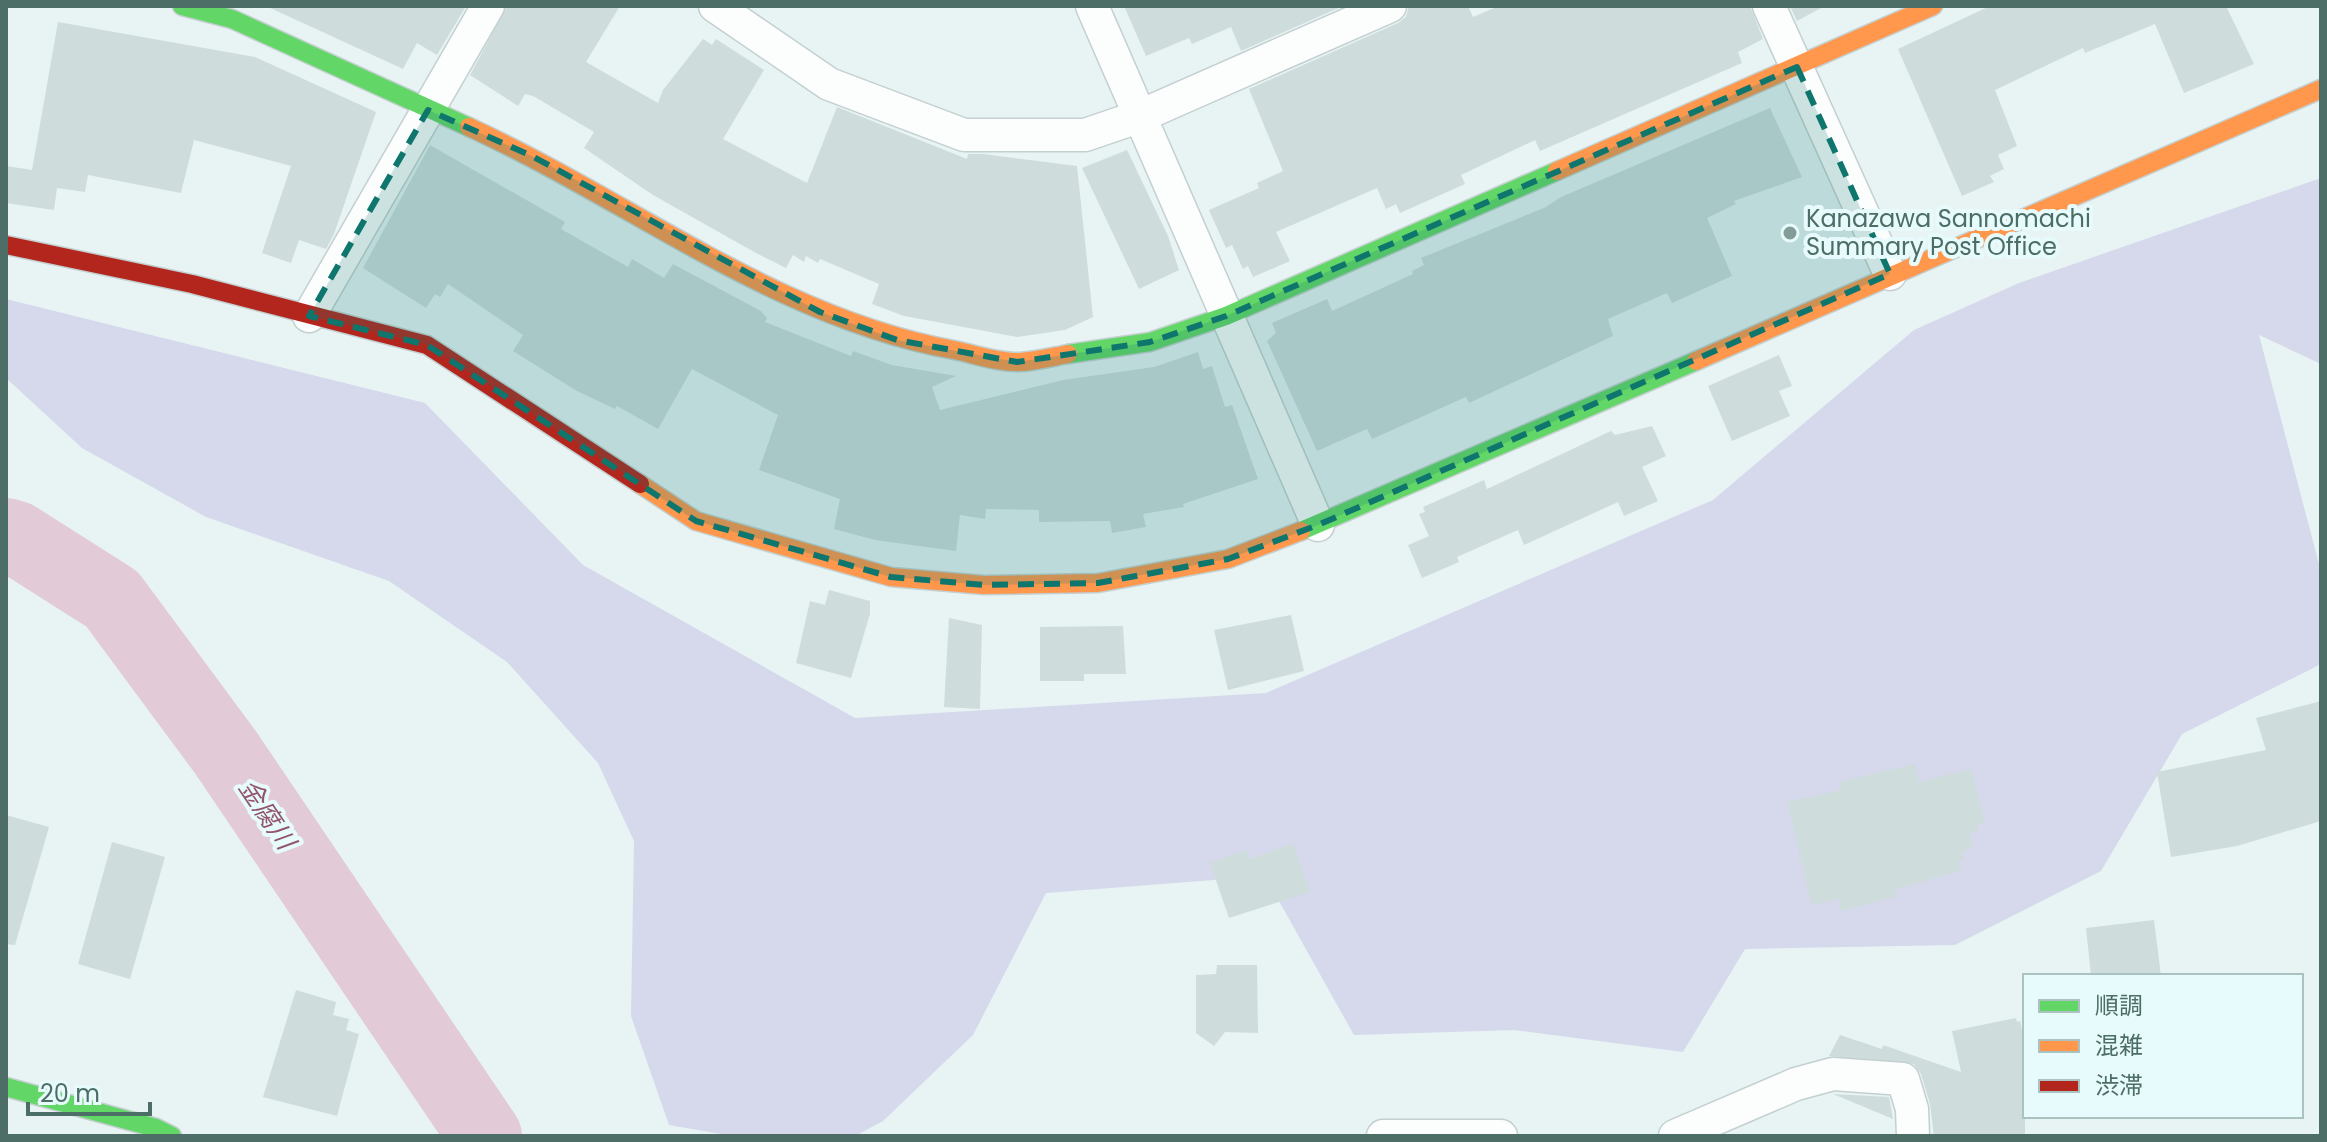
<svg xmlns="http://www.w3.org/2000/svg" width="2327" height="1142" font-family="Poppins,'Noto Sans JP',sans-serif">
<rect width="100%" height="100%" fill="#e8f3f4"/>
<path fill="#d5d9eb" d="M 2321,178 L 2321,364 L 2259,335 L 2321,572 L 2321,664 L 2182,734 L 2101,871 L 1955,945 L 1745,949 L 1683,1052 L 1514,1030 L 1354,1035 L 1265,876 L 1046,893 L 973,1035 L 883,1121 L 855,1136 L 733,1136 L 669,1125 L 631,1016 L 634,841 L 598,763 L 507,662 L 389,581 L 206,517 L 82,448 L 6,378 L 6,299 L 425,403 L 583,565 L 855,718 L 1266,693 L 1713,500 L 1914,330 L 2019,283 Z"/>
<g fill="none" stroke-linecap="round" stroke-linejoin="round">
<path stroke="#e2cbd6" stroke-width="74" d="M 6,535 L 16,538 L 112,599 L 226,753 L 485,1136"/>
</g>
<g fill="#cedddc">
<path d="M 266,6 L 466,6 L 437,55 L 417,43 L 403,69 Z"/>
<path d="M 507,6 L 620,6 L 586,62 L 658,103 L 663,90 L 703,39 L 712,45 L 716,39 L 764,70 L 723,139 L 807,183 L 837,107 L 967,159 L 968,154 L 983,154 L 1077,166 L 1093,317 L 1065,330 L 1017,337 L 904,316 L 872,304 L 879,284 L 820,259 L 818,263 L 806,256 L 804,262 L 793,255 L 786,268 L 756,253 L 653,195 L 584,148 L 594,132 L 533,96 L 525,94 L 518,106 L 470,75 Z"/>
<path d="M 1124,6 L 1343,6 L 1241,51 L 1231,27 L 1192,44 L 1189,38 L 1146,56 Z"/>
<path d="M 1409,6 L 1468,6 L 1473,17 L 1499,6 L 1750,6 L 1763,39 L 1738,52 L 1742,63 L 1540,151 L 1535,140 L 1461,175 L 1465,184 L 1400,213 L 1396,204 L 1386,209 L 1377,188 L 1276,232 L 1290,261 L 1253,277 L 1248,266 L 1243,269 L 1232,245 L 1226,248 L 1209,210 L 1259,188 L 1257,183 L 1283,171 L 1249,89 L 1398,23 L 1406,17 Z"/>
<path d="M 1790,6 L 1825,6 L 1797,21 Z"/>
<path d="M 1990,6 L 2226,6 L 2254,64 L 2184,93 L 2155,24 L 2085,53 L 2083,48 L 1995,90 L 2017,146 L 1998,155 L 2004,169 L 1990,176 L 1994,182 L 1962,196 L 1898,49 Z"/>
<path d="M 58,22 L 255,57 L 376,112 L 334,234 L 326,249 L 299,240 L 291,263 L 262,253 L 291,166 L 194,140 L 181,193 L 88,175 L 85,192 L 57,188 L 54,210 L 6,203 L 6,166 L 32,170 Z"/>
<path d="M 1770,108 L 1802,177 L 1734,201 L 1736,204 L 1707,218 L 1732,276 L 1672,303 L 1667,293 L 1608,319 L 1613,336 L 1469,403 L 1466,397 L 1372,439 L 1367,429 L 1317,451 L 1267,341 L 1276,333 L 1272,323 L 1327,299 L 1332,311 L 1413,274 L 1412,271 L 1424,265 L 1421,258 L 1546,207 L 1561,197 Z"/>
<path d="M 430,145 L 565,222 L 561,229 L 628,267 L 632,259 L 664,278 L 673,264 L 761,311 L 767,318 L 765,322 L 851,356 L 853,351 L 892,365 L 956,376 L 932,387 L 940,410 L 1063,380 L 1154,367 L 1198,352 L 1203,369 L 1212,366 L 1225,407 L 1232,405 L 1258,479 L 1183,504 L 1184,507 L 1143,514 L 1146,527 L 1112,533 L 1110,521 L 1039,522 L 1039,510 L 986,509 L 985,519 L 960,515 L 956,551 L 875,540 L 834,529 L 840,499 L 759,470 L 778,415 L 692,369 L 658,429 L 617,406 L 615,409 L 577,391 L 513,351 L 523,335 L 448,284 L 440,297 L 435,294 L 426,308 L 363,268 Z"/>
<path d="M 1127,150 L 1168,236 L 1179,270 L 1139,289 L 1082,168 Z"/>
<path d="M 1779,355 L 1792,386 L 1779,391 L 1790,416 L 1732,441 L 1708,386 Z"/>
<path d="M 1652,426 L 1666,456 L 1642,467 L 1658,501 L 1624,516 L 1618,502 L 1524,545 L 1518,530 L 1457,557 L 1459,562 L 1422,578 L 1408,545 L 1429,536 L 1419,514 L 1425,512 L 1423,507 L 1484,480 L 1487,489 L 1611,431 L 1615,435 Z"/>
<path d="M 829,590 L 870,601 L 870,614 L 851,678 L 796,663 L 810,601 L 825,605 Z"/>
<path d="M 1291,615 L 1304,671 L 1228,690 L 1214,630 Z"/>
<path d="M 949,618 L 982,625 L 980,709 L 944,707 Z"/>
<path d="M 1123,626 L 1126,674 L 1084,674 L 1084,681 L 1040,681 L 1040,627 Z"/>
<path d="M 2321,701 L 2321,821 L 2237,846 L 2171,857 L 2157,772 L 2266,750 L 2256,718 Z"/>
<path d="M 1915,764 L 1919,782 L 1971,769 L 1985,822 L 1977,824 L 1978,830 L 1970,833 L 1973,848 L 1962,851 L 1964,859 L 1959,860 L 1961,870 L 1895,890 L 1897,896 L 1841,911 L 1838,899 L 1812,905 L 1787,802 L 1841,790 L 1839,782 Z"/>
<path d="M 6,815 L 49,827 L 15,945 L 6,944 Z"/>
<path d="M 112,842 L 165,857 L 130,979 L 78,964 Z"/>
<path d="M 1293,844 L 1310,892 L 1229,918 L 1210,863 L 1246,850 L 1249,859 Z"/>
<path d="M 2154,920 L 2161,976 L 2091,976 L 2086,928 Z"/>
<path d="M 1217,965 L 1257,965 L 1258,1033 L 1225,1032 L 1214,1046 L 1196,1033 L 1196,975 L 1216,974 Z"/>
<path d="M 296,990 L 336,1002 L 333,1015 L 349,1019 L 346,1030 L 359,1034 L 337,1116 L 263,1097 Z"/>
<path d="M 2016,1018 L 2017,1022 L 2020,1021 L 2025,1042 L 2025,1136 L 1934,1136 L 1930,1104 L 1921,1074 L 1914,1064 L 1829,1056 L 1840,1035 L 1882,1049 L 1883,1045 L 1961,1072 L 1952,1031 Z"/>
<path d="M 1833,1094 L 1889,1097 L 1893,1119 Z"/>
</g>
<g fill="none" stroke-linecap="round" stroke-linejoin="round">
<g stroke="#c4d0d0" stroke-width="35">
<g id="street">
<path d="M 715,6 L 829,84 L 964,135 L 1085,135 L 1138,117 L 1390,6"/>
<path d="M 1092,6 L 1318,525"/>
<path d="M 1769,6 L 1890,274"/>
<path d="M 309,316 L 488,6"/>
<path d="M 1383,1136 L 1501,1136"/>
<path d="M 1675,1136 L 1796,1084 L 1833,1074 L 1903,1079 L 1912,1109 L 1913,1136"/>
</g>
</g>
<g stroke="#c4d0d0" stroke-width="21">
<g id="fast">
<path d="M 182,6 L 232,19 L 469,127"/>
<path d="M 1068,354 L 1150,342 L 1226,316 L 1557,171"/>
<path d="M 1301,531 L 1696,361"/>
<path d="M 6,1087 L 156,1128 L 172,1136"/>
</g>
</g>
<g stroke="#c4d0d0" stroke-width="21">
<g id="slow">
<path d="M 469,127 C 631,201 776,318 954,350 C 974,354 999,363 1020,362 C 1036,361 1052,357 1068,354"/>
<path d="M 1557,171 L 1933,6"/>
<path d="M 1696,361 L 2321,89"/>
<path d="M 640,484 L 696,521 L 891,577 L 984,585 L 1098,583 L 1228,559 L 1301,531"/>
</g>
</g>
<g stroke="#c4d0d0" stroke-width="21">
<path id="jam" d="M 6,245 L 192,284 L 427,345 L 640,484"/>
</g>
<use href="#street" stroke="#fcfdfd" stroke-width="32"/>
<use href="#fast" stroke="#63d668" stroke-width="18"/>
<use href="#slow" stroke="#ff974d" stroke-width="18"/>
<use href="#jam" stroke="#b3261e" stroke-width="18"/>
</g>
<path fill="#0f766e" fill-opacity="0.2" stroke="#0f766e" stroke-width="6" stroke-dasharray="16 10" stroke-linejoin="round" d="M 1797,67 L 1890,274 L 1318,525 L 1228,559 L 1098,583 L 984,585 L 891,577 L 696,521 L 427,345 L 309,316 L 428,110 L 532,156 L 820,312 L 897,340 L 1017,362 L 1150,342 L 1226,316 Z"/>
<circle fill="#839c98" stroke="#e8fbfc" stroke-width="3" cx="1790" cy="233" r="8"/>
<g text-anchor="middle" stroke-width="8" stroke-linejoin="round" paint-order="stroke">
<g font-size="24" fill="#4d6d67" stroke="#e8fbfc" text-anchor="start">
<text x="1806" y="227">Kanazawa Sannomachi<tspan x="1806" dy="28">Summary Post Office</tspan></text>
</g>
<g font-size="26" font-style="italic" fill="#91546b" stroke="#e8fbfc">
<text transform="translate(267 814) rotate(56)" y="9">金腐川</text>
</g>
</g>
<rect width="2327" height="1142" fill="none" stroke="#4d6d67" stroke-width="16"/>
<rect x="2023" y="974" width="280" height="144" fill="#e8fbfc" stroke="#aac2c0" stroke-width="2"/>
<rect x="2039" y="1000" width="40" height="12" fill="#63d668" stroke="#aac2c0" stroke-width="2"/>
<text x="2095" y="1014" font-size="24" fill="#4d6d67">順調</text>
<rect x="2039" y="1040" width="40" height="12" fill="#ff974d" stroke="#aac2c0" stroke-width="2"/>
<text x="2095" y="1054" font-size="24" fill="#4d6d67">混雑</text>
<rect x="2039" y="1080" width="40" height="12" fill="#b3261e" stroke="#aac2c0" stroke-width="2"/>
<text x="2095" y="1094" font-size="24" fill="#4d6d67">渋滞</text>
<path d="M28 1102v12h122v-12" fill="none" stroke="#4d6d67" stroke-width="4"/>
<text x="40" y="1102" font-size="24" fill="#4d6d67" stroke="#e8fbfc" stroke-width="6" paint-order="stroke">20 m</text>
</svg>
